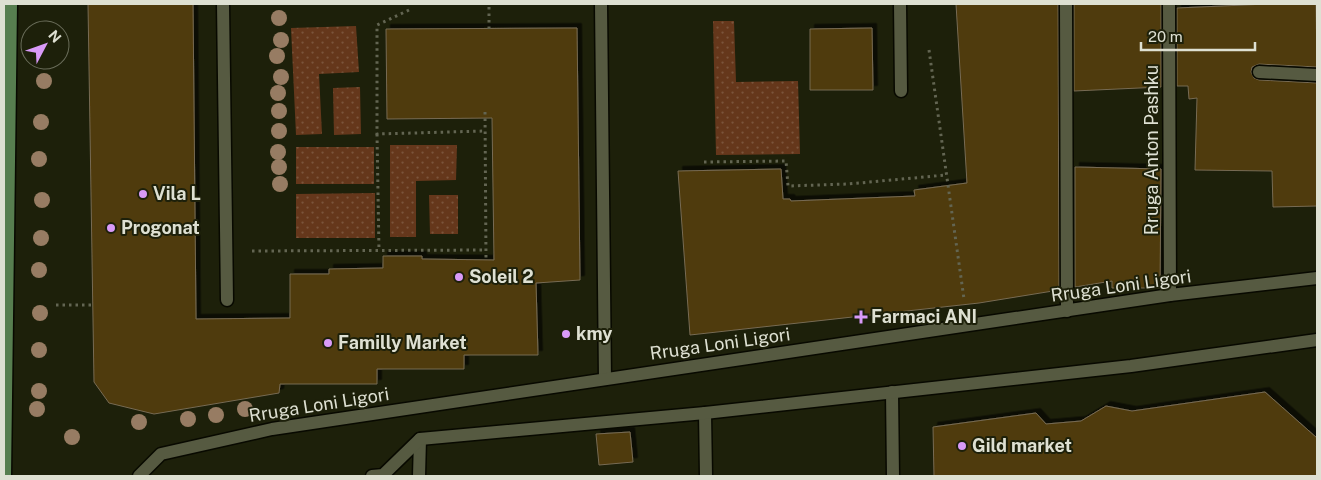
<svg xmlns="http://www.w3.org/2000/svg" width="1321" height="480" font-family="'Public Sans',sans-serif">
<defs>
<pattern id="grass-dots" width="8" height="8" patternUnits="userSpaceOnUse" patternTransform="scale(1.25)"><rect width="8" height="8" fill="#65371b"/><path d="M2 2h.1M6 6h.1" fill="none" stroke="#7b543b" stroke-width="1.8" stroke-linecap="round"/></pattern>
<filter id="shadow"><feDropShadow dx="4.5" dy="-4.5" stdDeviation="0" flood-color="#0009"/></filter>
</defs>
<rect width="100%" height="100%" fill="#1d200a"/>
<g fill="url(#grass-dots)">
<path d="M 713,21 L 734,21 L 736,82 L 798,81 L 800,154 L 716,155 Z"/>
<path d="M 356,26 L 359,72 L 319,74 L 322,134 L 296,135 L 291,28 Z"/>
<path d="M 360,87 L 361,134 L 334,135 L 333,88 Z"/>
<path d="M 390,145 L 457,145 L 456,180 L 416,181 L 416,237 L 390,237 Z"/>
<rect x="296" y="147" width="78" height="37"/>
<path d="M 375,193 L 375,238 L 296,238 L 296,194 Z"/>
<path d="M 458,195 L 458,234 L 430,234 L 429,195 Z"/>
</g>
<g fill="#4f3a0a" stroke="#776b54" filter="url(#shadow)">
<path d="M 88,4 L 193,4 L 196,319 L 290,318 L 290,274 L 329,274 L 329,269 L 383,268 L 383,256 L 422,256 L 422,259 L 494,260 L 492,118 L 387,119 L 386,29 L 577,28 L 580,280 L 536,283 L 538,355 L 464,355 L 464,369 L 377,369 L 377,384 L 280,384 L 279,393 L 154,414 L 109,403 L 94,382 Z"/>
<path d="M 956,4 L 1058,4 L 1059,290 L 979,303 L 690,335 L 678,171 L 781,169 L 783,199 L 790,199 L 791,201 L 915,196 L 914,190 L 967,183 Z"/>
<path d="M 1074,4 L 1161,4 L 1161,87 L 1074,91 Z"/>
<path d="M 1268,4 L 1316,4 L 1317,67 L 1259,64 L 1252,67 L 1251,72 L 1254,78 L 1259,80 L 1317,83 L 1317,206 L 1273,207 L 1272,171 L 1195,170 L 1197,98 L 1189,99 L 1188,86 L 1177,86 L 1177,8 Z"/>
<path d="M 872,28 L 873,90 L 810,90 L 810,29 Z"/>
<path d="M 1075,167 L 1161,169 L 1160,288 L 1112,288 L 1112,281 L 1075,287 Z"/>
<path d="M 1265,392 L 1317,438 L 1317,476 L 934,476 L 933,427 L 1036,413 L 1046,424 L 1081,421 L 1106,406 L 1132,411 Z"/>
<path d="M 630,432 L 633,462 L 599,465 L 596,434 Z"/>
</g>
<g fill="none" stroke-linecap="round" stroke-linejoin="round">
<g stroke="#080900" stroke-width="15">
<g id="service">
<path d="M 900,4 L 901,91"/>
<path d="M 1259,72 L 1317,75"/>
<path d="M 705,413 L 706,476"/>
<path d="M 419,476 L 420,439"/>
</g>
</g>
<g stroke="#080900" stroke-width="15">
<path id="pedestrian" d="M 223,4 L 227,300"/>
</g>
<g stroke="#080900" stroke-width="15">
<g id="minor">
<path d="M 601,4 L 605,379"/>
<path d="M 1066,4 L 1067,311"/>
<path d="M 1169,4 L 1170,295"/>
<path d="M 892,392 L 893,476"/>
<path d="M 139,476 L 161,454 L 272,429 L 1170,295 L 1317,278"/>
<path d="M 372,476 L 383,475 L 420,439 L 705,413 L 1131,366 L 1317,340"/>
</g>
</g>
<g stroke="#080900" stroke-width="15">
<path id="secondary" d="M 5,476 L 11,4"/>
</g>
<g stroke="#636552" stroke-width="3" stroke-dasharray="2.5 4" stroke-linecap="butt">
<path d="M 409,10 L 377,25 L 377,134 L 485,131"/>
<path d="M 489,29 L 489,4"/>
<path d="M 929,50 L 964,299"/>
<path d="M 485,112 L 486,260"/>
<path d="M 377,134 L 379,251"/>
<path d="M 704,162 L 786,161 L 788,186 L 848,184 L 946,175"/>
<path d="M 252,251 L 486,250"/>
<path d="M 56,305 L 92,305"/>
</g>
<use href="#service" stroke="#565a41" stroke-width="12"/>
<use href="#pedestrian" stroke="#565a41" stroke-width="12"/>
<use href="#minor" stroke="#565a41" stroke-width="12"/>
<use href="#secondary" stroke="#577e4f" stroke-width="12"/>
</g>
<g fill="#977c63">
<circle cx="279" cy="18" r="8"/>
<circle cx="281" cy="40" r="8"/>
<circle cx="277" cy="56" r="8"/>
<circle cx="281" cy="77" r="8"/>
<circle cx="44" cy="81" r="8"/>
<circle cx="278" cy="93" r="8"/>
<circle cx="279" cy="111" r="8"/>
<circle cx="41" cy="122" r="8"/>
<circle cx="279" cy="131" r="8"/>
<circle cx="278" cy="152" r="8"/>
<circle cx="39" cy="159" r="8"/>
<circle cx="279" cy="167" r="8"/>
<circle cx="280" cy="184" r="8"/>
<circle cx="42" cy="200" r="8"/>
<circle cx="41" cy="238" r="8"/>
<circle cx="39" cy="270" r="8"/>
<circle cx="40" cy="313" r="8"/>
<circle cx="39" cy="350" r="8"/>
<circle cx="39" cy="391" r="8"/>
<circle cx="37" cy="409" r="8"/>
<circle cx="245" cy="409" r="8"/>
<circle cx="216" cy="415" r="8"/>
<circle cx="188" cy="419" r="8"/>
<circle cx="139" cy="422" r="8"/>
<circle cx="72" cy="437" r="8"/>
</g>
<g fill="#d99af8" stroke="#1d200a" stroke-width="2">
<circle cx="143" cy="194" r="5"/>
<circle cx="111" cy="228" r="5"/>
<circle cx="459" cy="277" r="5"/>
<path d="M858.5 309.5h5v5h5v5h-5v5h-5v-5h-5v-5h5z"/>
<circle cx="566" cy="334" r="5"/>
<circle cx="328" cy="343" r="5"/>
<circle cx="962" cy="446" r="5"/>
</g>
<g text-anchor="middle" stroke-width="4" stroke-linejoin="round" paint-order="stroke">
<g font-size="18" fill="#dee0d2" stroke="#1d200a">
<text transform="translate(1152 150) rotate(-90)" y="6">Rruga Anton Pashku</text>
<text transform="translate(1121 286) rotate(-8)" y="6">Rruga Loni Ligori</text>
<text transform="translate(720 344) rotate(-8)" y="6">Rruga Loni Ligori</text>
<text transform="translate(319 405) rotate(-9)" y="6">Rruga Loni Ligori</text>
</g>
<g font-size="18" font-weight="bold" fill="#dee0d2" stroke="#1d200a" text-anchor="start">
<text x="153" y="200">Vila L</text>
<text x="121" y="234">Progonat</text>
<text x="469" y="283">Soleil 2</text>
<text x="871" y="323">Farmaci ANI</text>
<text x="576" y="340">kmy</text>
<text x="338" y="349">Familly Market</text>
<text x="972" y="452">Gild market</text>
</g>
</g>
<rect width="1321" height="480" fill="none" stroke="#dee0d2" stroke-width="10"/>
<g transform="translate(45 45) rotate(49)"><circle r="24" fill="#1d200a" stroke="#6a6d5a"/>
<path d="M0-4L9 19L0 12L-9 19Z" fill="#d99af8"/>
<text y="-8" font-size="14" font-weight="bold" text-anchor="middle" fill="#dee0d2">N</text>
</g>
<path d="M1141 42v8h114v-8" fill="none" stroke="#dee0d2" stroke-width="2.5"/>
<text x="1148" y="42" font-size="15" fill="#dee0d2" stroke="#1d200a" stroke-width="4" paint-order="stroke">20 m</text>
</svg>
